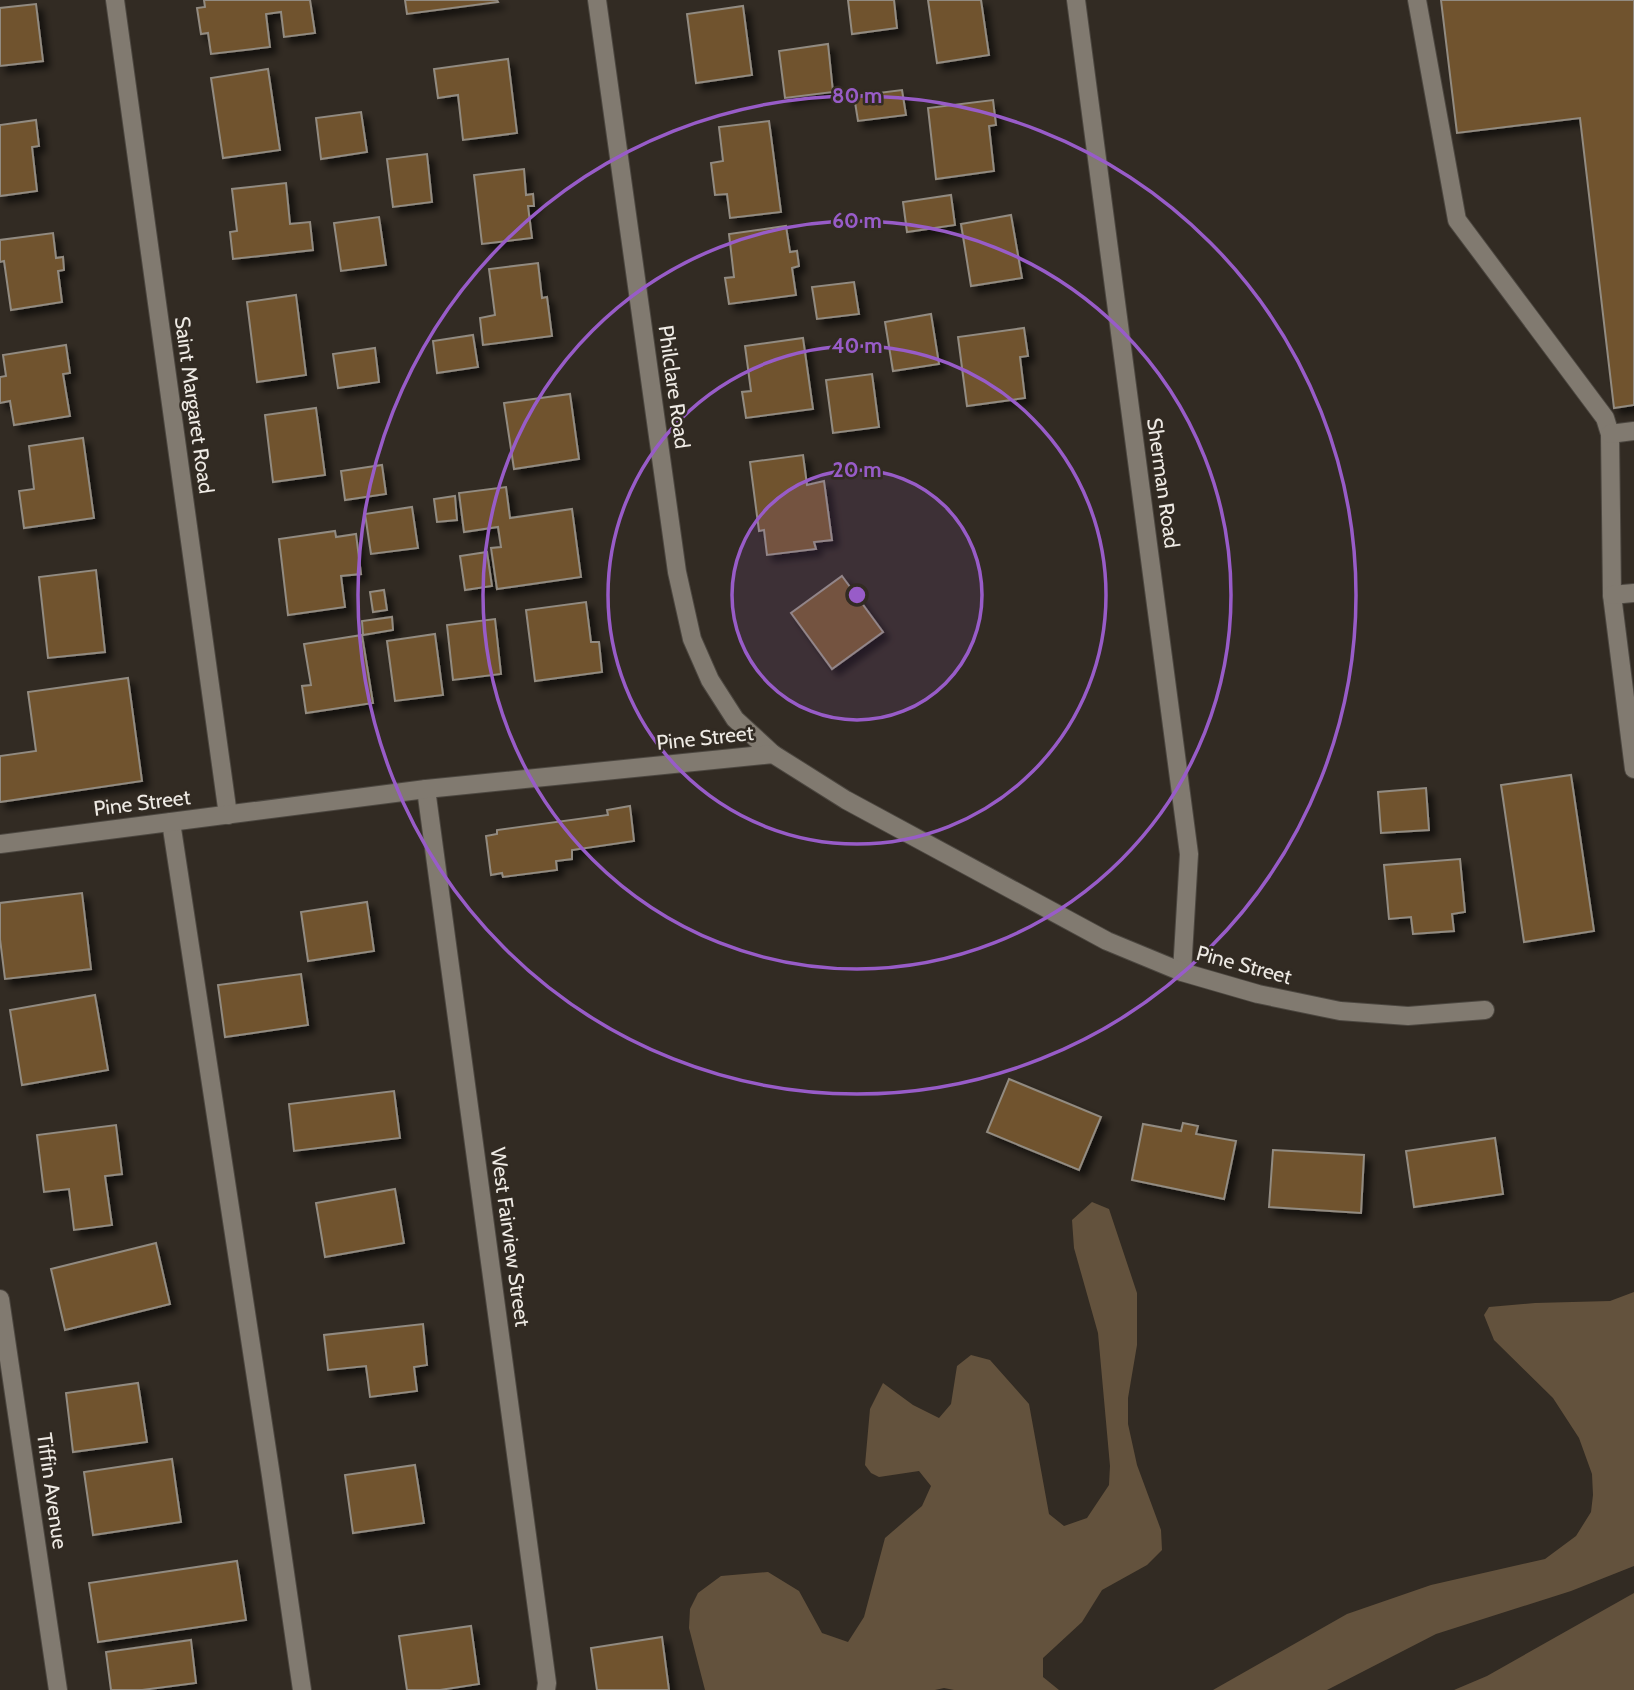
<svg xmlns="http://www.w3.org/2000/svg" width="1634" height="1690" font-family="Cabin,sans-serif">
<defs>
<filter id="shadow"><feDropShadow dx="6" dy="6" stdDeviation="3.5" flood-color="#0009"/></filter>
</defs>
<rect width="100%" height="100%" fill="#322b23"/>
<g fill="#63523d">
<path d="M 1092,1202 L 1109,1209 L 1137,1293 L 1137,1345 L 1128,1398 L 1128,1424 L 1137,1465 L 1161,1530 L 1162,1550 L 1147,1565 L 1102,1590 L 1082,1622 L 1043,1658 L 1043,1677 L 1059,1690 L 954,1690 L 944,1688 L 935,1690 L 705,1690 L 689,1628 L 690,1609 L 698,1593 L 721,1576 L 768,1572 L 799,1591 L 822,1633 L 848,1642 L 864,1617 L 885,1538 L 922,1506 L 931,1486 L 919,1471 L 879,1477 L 871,1473 L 865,1465 L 870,1409 L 883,1383 L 913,1405 L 939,1418 L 951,1404 L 957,1366 L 971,1355 L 990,1360 L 1029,1404 L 1049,1514 L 1064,1526 L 1087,1518 L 1109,1485 L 1110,1466 L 1098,1333 L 1074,1248 L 1072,1220 Z"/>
<path d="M 1634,1292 L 1634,1566 L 1571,1591 L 1436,1634 L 1327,1690 L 1213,1690 L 1347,1614 L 1431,1585 L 1545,1559 L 1576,1536 L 1591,1512 L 1593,1495 L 1592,1474 L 1579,1438 L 1553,1398 L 1494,1340 L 1484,1315 L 1489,1307 L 1535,1303 L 1610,1301 Z"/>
<path d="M 1634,1593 L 1634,1690 L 1454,1690 L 1487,1676 Z"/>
</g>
<g fill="#6f532d" stroke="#928b81" stroke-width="2" filter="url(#shadow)">
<path d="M 204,0 L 310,0 L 315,33 L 284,37 L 281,12 L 266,14 L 270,47 L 211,54 L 208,33 L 201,34 L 197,8 L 205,7 Z"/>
<path d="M 405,0 L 497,0 L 498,2 L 407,14 Z"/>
<path d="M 848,0 L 894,0 L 897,28 L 852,34 Z"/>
<path d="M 928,0 L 981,0 L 989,55 L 937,63 Z"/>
<path d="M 1441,0 L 1634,0 L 1634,405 L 1614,408 L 1580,118 L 1457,133 Z"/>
<path d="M 36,4 L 43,61 L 0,66 L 0,8 Z"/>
<path d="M 743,6 L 752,75 L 696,83 L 687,14 Z"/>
<path d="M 828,44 L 833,92 L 785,98 L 779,51 Z"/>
<path d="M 508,59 L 517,133 L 463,140 L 458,95 L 438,98 L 434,69 Z"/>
<path d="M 268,69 L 280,150 L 223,158 L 211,78 Z"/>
<path d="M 902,90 L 906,115 L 858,121 L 854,96 Z"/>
<path d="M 993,100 L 996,125 L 989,126 L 994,171 L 936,179 L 928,108 Z"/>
<path d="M 361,112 L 367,152 L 321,159 L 316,118 Z"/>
<path d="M 36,120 L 39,146 L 32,147 L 37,191 L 0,196 L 0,125 Z"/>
<path d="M 769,121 L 781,212 L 730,218 L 727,194 L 715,195 L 711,163 L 723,161 L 719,127 Z"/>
<path d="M 427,154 L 432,202 L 393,207 L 387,159 Z"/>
<path d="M 524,169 L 526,195 L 533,194 L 534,206 L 528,206 L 532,238 L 482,244 L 474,175 Z"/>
<path d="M 286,183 L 290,224 L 310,222 L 313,250 L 233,259 L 230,232 L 237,231 L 232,189 Z"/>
<path d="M 951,195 L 955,225 L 907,232 L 903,202 Z"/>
<path d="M 1011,215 L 1022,278 L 971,286 L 961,224 Z"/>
<path d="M 379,217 L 386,265 L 341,271 L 334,223 Z"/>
<path d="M 786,226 L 790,252 L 797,251 L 799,266 L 792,268 L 796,295 L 729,304 L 725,278 L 734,277 L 729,234 Z"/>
<path d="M 53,233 L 56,258 L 63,257 L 64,270 L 58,271 L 62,302 L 11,310 L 4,261 L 0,262 L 0,240 Z"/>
<path d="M 538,263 L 542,298 L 547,297 L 552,336 L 483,345 L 480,318 L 495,315 L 489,269 Z"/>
<path d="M 854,282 L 859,314 L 817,319 L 812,287 Z"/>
<path d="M 296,295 L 306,375 L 257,382 L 247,302 Z"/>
<path d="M 931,314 L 939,364 L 893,371 L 885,322 Z"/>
<path d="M 1024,328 L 1028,356 L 1020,357 L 1025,398 L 967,406 L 958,337 Z"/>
<path d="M 473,335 L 478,367 L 437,373 L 433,341 Z"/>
<path d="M 803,338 L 813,409 L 746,418 L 742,392 L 751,391 L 745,346 Z"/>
<path d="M 66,345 L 70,373 L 63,374 L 70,416 L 14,425 L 10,401 L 0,403 L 0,377 L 6,376 L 3,355 Z"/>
<path d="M 375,348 L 379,382 L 338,388 L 333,354 Z"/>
<path d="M 872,374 L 879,427 L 833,433 L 826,380 Z"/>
<path d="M 570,394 L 579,459 L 514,469 L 504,403 Z"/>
<path d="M 316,408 L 325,475 L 273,482 L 265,415 Z"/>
<path d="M 83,438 L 94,518 L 24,528 L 19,491 L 34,489 L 29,446 Z"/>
<path d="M 803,455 L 807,485 L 824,481 L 832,540 L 814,542 L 816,549 L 767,555 L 764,530 L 759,531 L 750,462 Z"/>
<path d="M 382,465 L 386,494 L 345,500 L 341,471 Z"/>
<path d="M 506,487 L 510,518 L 572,509 L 581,577 L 497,589 L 491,548 L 501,547 L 498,527 L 464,532 L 459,493 Z"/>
<path d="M 455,496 L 457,520 L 437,522 L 434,499 Z"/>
<path d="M 412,507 L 418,548 L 371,554 L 365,514 Z"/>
<path d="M 335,531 L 336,537 L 356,534 L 361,574 L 341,576 L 345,607 L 288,615 L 279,539 Z"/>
<path d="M 487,552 L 492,586 L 465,590 L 460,556 Z"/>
<path d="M 96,570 L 105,652 L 48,658 L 39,577 Z"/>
<path d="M 842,576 L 883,632 L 832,669 L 791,613 Z"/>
<path d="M 384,590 L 387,610 L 373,612 L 370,592 Z"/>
<path d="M 586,602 L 591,642 L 599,642 L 602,672 L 535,681 L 526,610 Z"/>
<path d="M 392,617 L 393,630 L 363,635 L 362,621 Z"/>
<path d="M 495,619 L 501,674 L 453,680 L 447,625 Z"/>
<path d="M 435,634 L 443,695 L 395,701 L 387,641 Z"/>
<path d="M 362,635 L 373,703 L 306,713 L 302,686 L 311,685 L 304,644 Z"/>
<path d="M 128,678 L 142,781 L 0,802 L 0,756 L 36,751 L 28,692 Z"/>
<path d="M 1571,775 L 1594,931 L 1524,942 L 1501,785 Z"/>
<path d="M 1426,788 L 1429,830 L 1381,833 L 1378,792 Z"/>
<path d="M 630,806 L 634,841 L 572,850 L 572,859 L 556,861 L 557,870 L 503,877 L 502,873 L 491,875 L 486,836 L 497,834 L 497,830 L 608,815 L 607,810 Z"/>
<path d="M 1460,859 L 1465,912 L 1452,914 L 1454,931 L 1413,934 L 1411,917 L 1389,919 L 1384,865 Z"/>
<path d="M 82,893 L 91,969 L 5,979 L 0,939 L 0,903 Z"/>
<path d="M 367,902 L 374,951 L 308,961 L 301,912 Z"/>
<path d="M 301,974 L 308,1025 L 225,1037 L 218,985 Z"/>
<path d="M 95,995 L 108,1070 L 22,1085 L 10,1010 Z"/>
<path d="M 1009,1079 L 1101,1117 L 1079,1170 L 987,1132 Z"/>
<path d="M 394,1091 L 400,1138 L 294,1151 L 289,1104 Z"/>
<path d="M 1183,1123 L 1198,1126 L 1196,1134 L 1236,1141 L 1224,1199 L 1132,1180 L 1143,1124 L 1181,1131 Z"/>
<path d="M 116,1125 L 122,1174 L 105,1176 L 112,1225 L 74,1230 L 69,1189 L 44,1192 L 37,1135 Z"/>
<path d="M 1495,1138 L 1503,1194 L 1414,1207 L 1406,1151 Z"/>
<path d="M 1273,1150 L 1364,1155 L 1361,1213 L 1269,1207 Z"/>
<path d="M 395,1189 L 404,1243 L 325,1257 L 316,1203 Z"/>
<path d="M 156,1243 L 170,1304 L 65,1330 L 51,1269 Z"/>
<path d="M 423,1324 L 427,1365 L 414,1367 L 417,1391 L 370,1397 L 366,1366 L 328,1370 L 324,1335 Z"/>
<path d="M 138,1383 L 147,1442 L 73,1452 L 66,1393 Z"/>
<path d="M 172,1459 L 181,1522 L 93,1535 L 84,1472 Z"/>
<path d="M 415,1465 L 424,1523 L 353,1533 L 345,1475 Z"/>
<path d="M 237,1561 L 246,1620 L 98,1642 L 89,1583 Z"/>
<path d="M 471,1626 L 479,1684 L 440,1690 L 407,1690 L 399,1636 Z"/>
<path d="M 662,1637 L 669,1690 L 597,1690 L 591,1648 Z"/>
<path d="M 191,1640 L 196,1683 L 142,1690 L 111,1690 L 106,1652 Z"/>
</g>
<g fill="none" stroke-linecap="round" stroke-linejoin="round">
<g stroke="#4c4740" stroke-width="20">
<g id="lane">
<path d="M 1417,0 L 1457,220 L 1605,418 L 1610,434 L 1612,595 L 1634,769"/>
<path d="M 1610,434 L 1634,431"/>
<path d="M 1612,595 L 1634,593"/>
<path d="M 171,822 L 271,1476 L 302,1690"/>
</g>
</g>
<g stroke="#4c4740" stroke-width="20">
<g id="street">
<path d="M 115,0 L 228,815"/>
<path d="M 597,0 L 677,572 L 692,639 L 710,680 L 735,719 L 773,754"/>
<path d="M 1076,0 L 1189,854 L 1182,972"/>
<path d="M 426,789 L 547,1683 L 546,1690"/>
<path d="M 0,844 L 426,789 L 773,754 L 846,800 L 1107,941 L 1182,972 L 1258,994 L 1340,1011 L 1408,1016 L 1485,1010"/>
<path d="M 0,1299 L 58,1690"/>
</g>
</g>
<use href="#lane" stroke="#817a70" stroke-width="18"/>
<use href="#street" stroke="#817a70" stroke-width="18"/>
</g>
<circle cx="857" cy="595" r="125" fill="#985cc8" fill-opacity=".12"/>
<g fill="none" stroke="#985cc8" stroke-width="3.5">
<circle cx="857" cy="595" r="125"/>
<circle cx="857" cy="595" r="249"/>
<circle cx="857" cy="595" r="374"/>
<circle cx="857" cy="595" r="499"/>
</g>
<g text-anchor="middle" stroke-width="5" stroke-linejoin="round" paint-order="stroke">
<g font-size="21" fill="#eeeae4" stroke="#322b23">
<text transform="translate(674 387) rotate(82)" y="7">Philclare Road</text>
<text transform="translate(194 405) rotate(82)" y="7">Saint Margaret Road</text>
<text transform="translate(1163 483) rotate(82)" y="7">Sherman Road</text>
<text transform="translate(705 738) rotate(-6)" y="7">Pine Street</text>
<text transform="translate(142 803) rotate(-7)" y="7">Pine Street</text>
<text transform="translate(1244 965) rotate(15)" y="7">Pine Street</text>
<text transform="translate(510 1237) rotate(82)" y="7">West Fairview Street</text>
<text transform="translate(52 1491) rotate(82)" y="7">Tiffin Avenue</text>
</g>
</g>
<circle cx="857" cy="595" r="10" fill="#985cc8" stroke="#322b23" stroke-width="3.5"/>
<g font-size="21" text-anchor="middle" font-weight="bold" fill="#985cc8" stroke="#322b23" stroke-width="5" stroke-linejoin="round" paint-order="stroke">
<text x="857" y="103">80 m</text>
<text x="857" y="228">60 m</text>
<text x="857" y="353">40 m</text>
<text x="857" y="477">20 m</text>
</g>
</svg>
